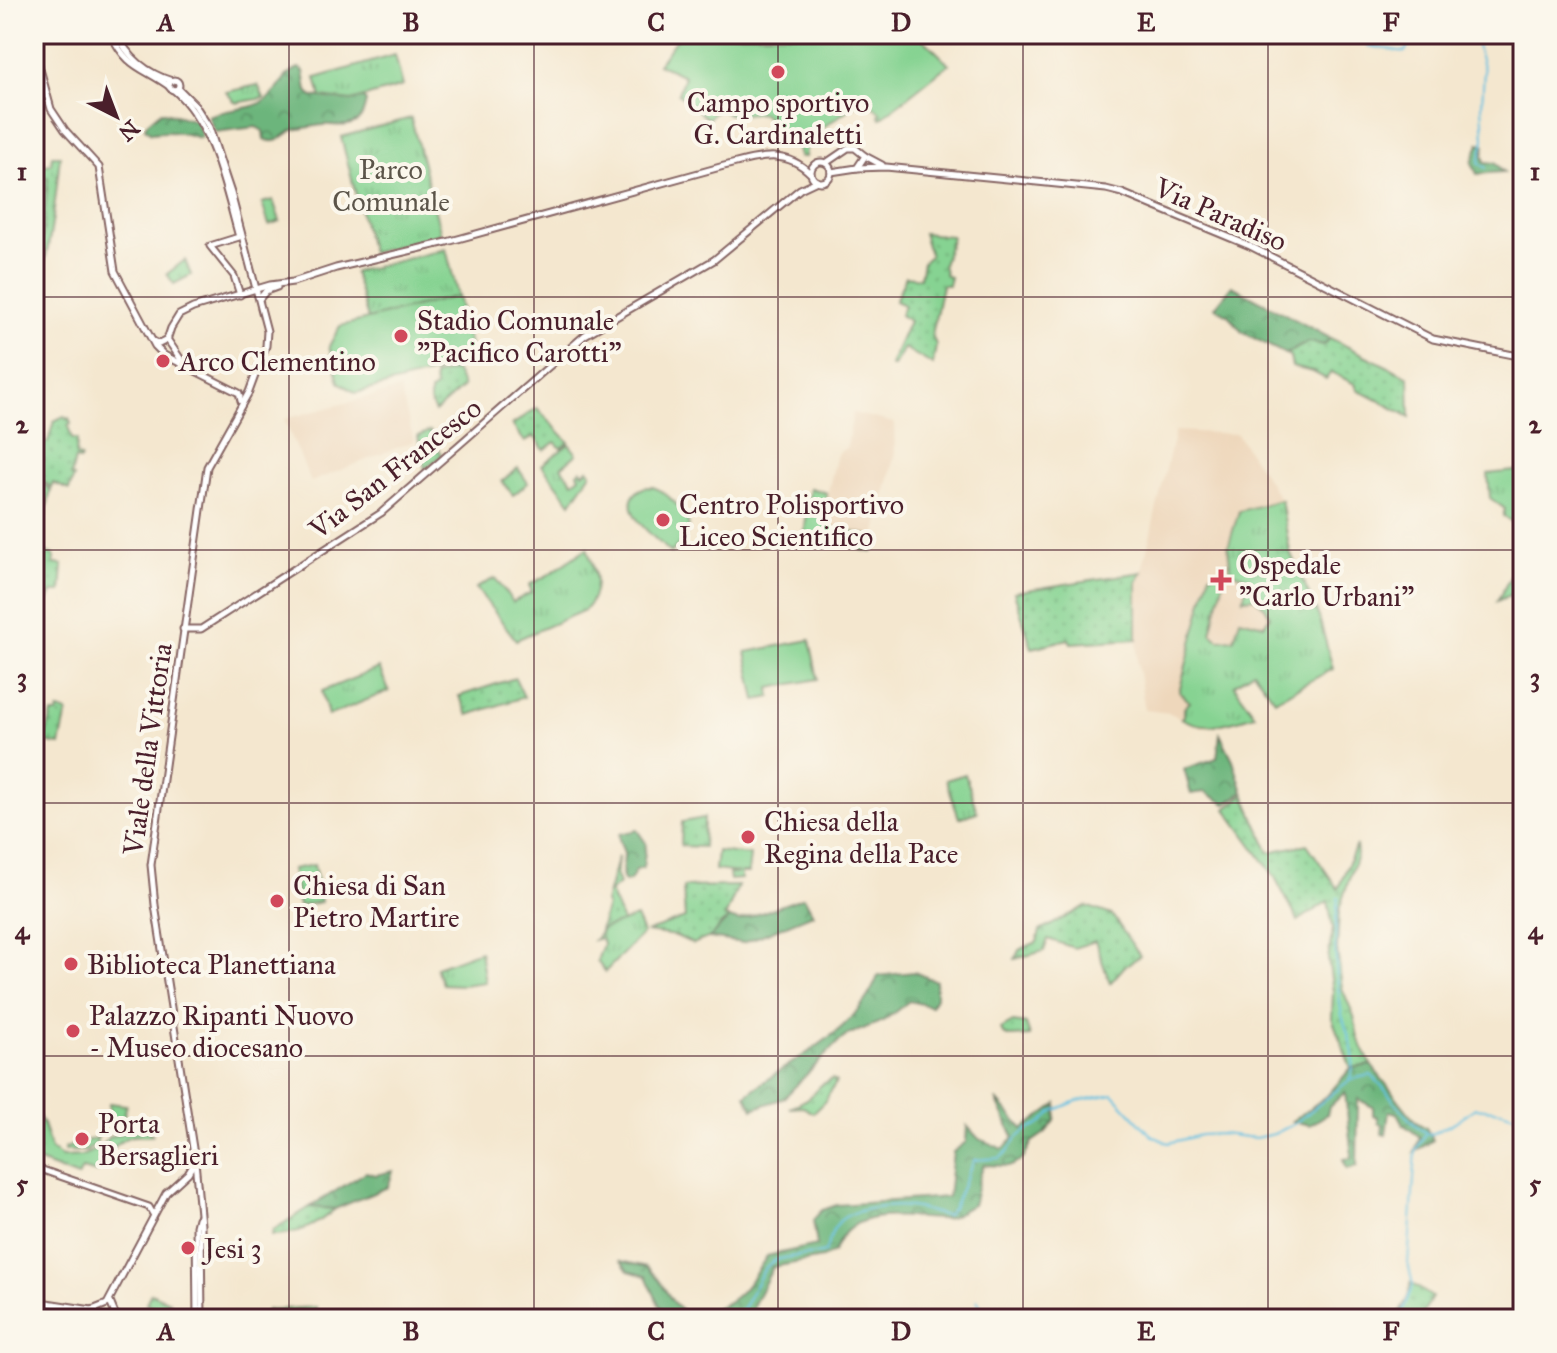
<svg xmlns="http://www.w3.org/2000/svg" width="1557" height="1353" font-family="'IM FELL Great Primer',serif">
<defs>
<pattern id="grass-dots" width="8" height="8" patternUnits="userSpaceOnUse" patternTransform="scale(2)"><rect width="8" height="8" fill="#86d392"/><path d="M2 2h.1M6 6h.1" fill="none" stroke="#75b57e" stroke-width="1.8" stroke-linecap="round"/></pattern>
<pattern id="forest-crowns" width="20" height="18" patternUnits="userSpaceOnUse" patternTransform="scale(2)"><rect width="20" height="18" fill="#6cb57c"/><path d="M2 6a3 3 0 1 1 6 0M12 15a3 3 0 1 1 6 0" fill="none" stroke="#5b9366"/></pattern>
<pattern id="park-tufts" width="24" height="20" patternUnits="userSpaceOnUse" patternTransform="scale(2)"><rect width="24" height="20" fill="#86d392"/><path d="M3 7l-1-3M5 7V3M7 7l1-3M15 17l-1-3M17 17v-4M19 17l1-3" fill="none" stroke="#75b57e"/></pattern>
</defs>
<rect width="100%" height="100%" fill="#fbf7ec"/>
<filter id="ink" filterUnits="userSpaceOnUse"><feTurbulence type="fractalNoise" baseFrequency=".0125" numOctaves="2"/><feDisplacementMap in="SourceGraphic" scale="16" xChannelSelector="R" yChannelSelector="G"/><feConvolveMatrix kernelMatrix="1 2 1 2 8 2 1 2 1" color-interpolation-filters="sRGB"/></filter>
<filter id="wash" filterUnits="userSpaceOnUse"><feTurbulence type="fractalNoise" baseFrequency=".006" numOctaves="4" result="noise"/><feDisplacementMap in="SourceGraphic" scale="32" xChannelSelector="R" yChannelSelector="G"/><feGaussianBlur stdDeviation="1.8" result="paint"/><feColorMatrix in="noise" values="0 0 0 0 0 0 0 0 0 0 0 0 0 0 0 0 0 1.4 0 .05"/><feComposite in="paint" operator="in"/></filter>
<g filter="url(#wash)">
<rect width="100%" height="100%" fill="#f4e7cf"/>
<g fill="#eed7bb">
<path d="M 400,389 L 414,441 L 311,482 L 284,419 Z"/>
<path d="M 853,413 L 894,423 L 895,453 L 875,537 L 825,526 L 823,512 L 837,454 L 847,447 Z"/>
<path d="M 1175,431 L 1237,434 L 1281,500 L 1290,552 L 1319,617 L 1333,669 L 1275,700 L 1253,671 L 1234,685 L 1255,715 L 1220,726 L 1202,727 L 1170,713 L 1145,710 L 1137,661 L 1137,582 L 1140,579 Z"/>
</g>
<g fill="url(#grass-dots)" stroke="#68795e" stroke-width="2">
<path d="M 923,233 L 952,236 L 943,265 L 946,276 L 950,277 L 948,285 L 942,285 L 932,335 L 936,345 L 933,365 L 904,348 L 893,367 L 890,365 L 909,321 L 900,315 L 904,305 L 895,301 L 906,276 L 920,278 L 923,262 L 930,256 Z"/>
<path d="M 185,260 L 191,275 L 174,284 L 167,274 Z"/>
<path d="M 1330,338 L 1409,377 L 1410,417 L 1357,389 L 1355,384 L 1331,372 L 1326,379 L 1313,372 L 1292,367 L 1290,356 L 1285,354 L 1309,342 L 1324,345 Z"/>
<path d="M 455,370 L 463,387 L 435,412 L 430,402 L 430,392 L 435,388 L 434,376 Z"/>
<path d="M 537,408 L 569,442 L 561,448 L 555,442 L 544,450 L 534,436 L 525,442 L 512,425 Z"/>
<path d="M 64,416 L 66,419 L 69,418 L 71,424 L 68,426 L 72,439 L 77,439 L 76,456 L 81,457 L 80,460 L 75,459 L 71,476 L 74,477 L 69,490 L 53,483 L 52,488 L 34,474 L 38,450 L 37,442 L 48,442 L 54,421 Z"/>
<path d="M 430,431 L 442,455 L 425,469 L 418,436 Z"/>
<path d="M 34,550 L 54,555 L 54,564 L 63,565 L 61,592 L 52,592 L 48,601 L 34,601 Z"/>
<path d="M 1142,572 L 1137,582 L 1137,639 L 1071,643 L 1069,639 L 1032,648 L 1014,592 Z"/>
<path d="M 515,678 L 524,697 L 468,715 L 459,696 Z"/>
<path d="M 58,710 L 67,712 L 60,745 L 44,742 L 52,714 L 57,714 Z"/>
<path d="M 1244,794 L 1269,852 L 1307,844 L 1338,889 L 1356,845 L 1357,855 L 1339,910 L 1337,950 L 1342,988 L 1354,1016 L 1358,1038 L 1371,1065 L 1351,1068 L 1332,1018 L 1333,991 L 1328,959 L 1333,928 L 1328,901 L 1298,921 L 1275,877 L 1226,809 Z"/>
<path d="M 704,818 L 703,847 L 681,846 L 682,822 Z"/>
<path d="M 618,856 L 616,876 L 619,884 L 610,892 L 623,922 L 602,929 L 601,938 L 594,940 L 599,934 L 607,905 L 605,903 Z"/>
<path d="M 738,886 L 725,917 L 729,918 L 720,925 L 715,935 L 693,944 L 676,936 L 646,932 L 685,918 L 683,887 Z"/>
<path d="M 1086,906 L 1112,915 L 1140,956 L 1124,967 L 1110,983 L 1095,941 L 1074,948 L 1048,939 L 1044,951 L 1015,959 L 1019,950 L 1037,942 L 1040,931 Z"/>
<path d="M 1013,1022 L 1026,1024 L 1030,1036 L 1010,1037 L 1003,1034 L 1001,1029 Z"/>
<path d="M 832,1079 L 836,1082 L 825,1101 L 813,1113 L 803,1107 L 790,1108 L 809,1098 L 821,1085 Z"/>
<path d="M 98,1137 L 96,1144 L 86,1151 L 64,1151 L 65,1148 Z"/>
<path d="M 310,1207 L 335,1209 C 316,1226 297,1235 272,1235 L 273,1230 Z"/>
<path d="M 1411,1283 L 1432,1297 L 1420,1319 L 1397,1319 L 1408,1297 Z"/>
<path d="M 316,1307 L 315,1319 L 264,1319 L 267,1310 Z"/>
</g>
<g fill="url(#forest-crowns)" stroke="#5b6a54" stroke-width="2">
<path d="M 299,68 L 304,71 L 307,91 L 312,97 L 361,95 L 366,102 C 364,110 363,119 354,123 C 344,128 333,124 323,125 C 314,126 306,128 298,129 C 283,131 281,147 264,139 L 263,131 L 256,127 L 215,132 L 208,116 C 226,108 250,111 266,100 C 280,91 282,74 299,68 Z"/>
<path d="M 161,111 L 196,121 L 202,137 L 199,138 C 184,132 167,131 151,133 L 145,128 L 147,123 Z"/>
<path d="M 1479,143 L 1485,145 L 1483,155 L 1485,162 L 1495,163 L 1504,172 L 1477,174 L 1472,163 Z"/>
<path d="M 1232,286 L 1330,338 L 1324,345 L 1309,342 L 1285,354 L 1242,332 L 1229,316 L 1215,307 Z"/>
<path d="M 1220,734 L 1233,760 L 1243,792 L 1226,804 L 1205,792 L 1191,794 L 1184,769 L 1217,758 Z"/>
<path d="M 637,830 L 646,843 L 643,868 L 636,870 L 630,881 L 624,882 C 620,871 624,865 624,854 C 623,846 618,843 619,834 Z"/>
<path d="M 804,897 L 813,914 L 743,943 L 709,938 L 729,918 L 739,921 Z"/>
<path d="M 914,972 L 936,981 L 936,998 L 931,1006 L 909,1001 L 883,1021 L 848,1035 L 838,1042 L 784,1098 L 753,1109 L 746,1095 C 791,1058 855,1036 878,976 Z"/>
<path d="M 1371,1065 L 1416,1122 L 1426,1128 L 1433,1140 L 1415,1152 L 1420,1137 L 1403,1124 L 1397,1113 L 1389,1111 L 1386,1135 L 1382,1134 L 1383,1125 L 1378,1123 L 1378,1117 L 1373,1115 L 1373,1107 L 1358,1099 L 1357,1166 L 1347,1169 L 1343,1159 L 1352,1158 L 1345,1092 L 1329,1107 L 1327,1114 L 1310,1125 L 1292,1121 L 1327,1096 L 1351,1068 Z"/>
<path d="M 996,1099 L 1023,1129 L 1057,1104 L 1055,1121 L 1045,1133 L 1032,1142 L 1023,1159 L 1011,1166 L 984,1165 C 978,1175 977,1192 973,1205 C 959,1209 957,1220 939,1219 C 900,1218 850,1205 834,1252 L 822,1258 L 773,1267 L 753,1306 L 755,1319 L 673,1319 L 660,1307 L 646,1276 L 628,1271 L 621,1261 L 647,1267 L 659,1280 L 673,1302 L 688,1316 C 737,1304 740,1297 767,1256 L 817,1245 L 813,1220 L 822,1210 L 837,1205 L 948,1197 L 953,1152 L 966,1142 L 967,1126 L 979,1139 L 1003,1149 L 1014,1138 Z"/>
<path d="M 393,1171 L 388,1187 L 335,1209 L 310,1207 L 366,1172 L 376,1175 Z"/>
</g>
<g fill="url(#park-tufts)" stroke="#68795e" stroke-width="2">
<path d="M 395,55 L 403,86 L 351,101 L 321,97 L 316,78 Z"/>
<path d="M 258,85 L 264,98 L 236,103 L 226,92 Z"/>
<path d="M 411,118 L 441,234 L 371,253 L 341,137 Z"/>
<path d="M 52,156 L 60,156 C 55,202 51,253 34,296 L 34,167 L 51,164 Z"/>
<path d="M 446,249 L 458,296 L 368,319 L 354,272 Z"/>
<path d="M 569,444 L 577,454 L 561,467 L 573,482 L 580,477 L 578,473 L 581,470 L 583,473 L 588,469 L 591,473 L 571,503 L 542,465 Z"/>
<path d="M 518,468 L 528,483 L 513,495 L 502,481 Z"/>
<path d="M 1523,470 L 1523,550 L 1517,525 L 1503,516 L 1505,509 L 1490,498 L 1488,474 Z"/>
<path d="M 810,488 L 827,493 L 824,512 L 828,513 L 825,526 L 875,537 L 872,552 L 804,536 Z"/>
<path d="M 1281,500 L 1290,552 L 1319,617 L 1333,669 L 1275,700 L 1253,671 L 1234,685 L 1255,715 C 1228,723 1206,732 1181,718 L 1184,716 L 1184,708 L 1190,702 L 1179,692 L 1210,574 L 1219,573 L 1224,580 L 1211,633 L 1219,640 L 1234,639 L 1240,619 L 1264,625 L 1270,616 L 1265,607 L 1254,598 L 1243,599 L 1249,578 L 1231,572 L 1228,547 L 1239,511 Z"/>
<path d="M 587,548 C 595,571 603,589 585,610 L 516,640 L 476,588 L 495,578 L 513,602 L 532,592 L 529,585 L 548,575 Z"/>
<path d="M 1523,554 L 1523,589 L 1497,601 Z"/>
<path d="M 34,601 L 42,601 L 39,613 L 45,617 C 43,631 35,659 38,673 C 42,696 42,711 34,734 Z"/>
<path d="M 379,668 L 389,691 L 328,716 L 322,691 Z"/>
<path d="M 965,774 L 977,812 L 959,818 L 946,780 Z"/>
<path d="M 636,917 L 643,933 L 605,972 L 597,961 L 603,944 L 600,934 L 602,929 Z"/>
<path d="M 480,951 L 485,982 L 462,985 L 442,984 L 436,967 Z"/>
<path d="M 109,1103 L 126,1105 L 123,1120 L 112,1127 L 109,1119 Z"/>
<path d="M 34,1109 L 43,1124 L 51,1150 L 62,1157 L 81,1156 L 98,1149 L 109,1137 L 132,1130 L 149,1131 L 153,1135 C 145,1137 140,1135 133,1136 C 118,1138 102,1160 97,1173 L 82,1169 L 78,1177 L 34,1160 Z"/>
</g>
<g fill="#86d392" stroke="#68795e" stroke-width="2">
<path d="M 680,34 L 918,34 L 949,64 L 881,118 L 879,115 L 881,113 L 865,98 L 808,138 L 805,157 L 800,157 L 797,146 L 762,113 L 732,115 L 717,109 L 708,119 L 678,94 L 684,76 L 658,64 Z"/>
<path d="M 34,177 L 48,178 L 42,243 L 34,242 Z"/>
<path d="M 273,200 L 280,221 L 269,225 L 262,203 Z"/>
<path d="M 458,296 L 471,351 L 463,365 L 356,393 L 339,382 L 329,346 L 340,326 Z"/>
<path d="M 34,478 L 51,490 L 37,551 L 34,550 Z"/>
<path d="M 653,487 C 662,490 668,496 675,503 C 697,525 690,532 671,553 C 658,540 618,512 636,493 C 641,487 646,487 653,487 Z"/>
<path d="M 810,640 L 818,679 L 770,688 L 771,697 L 756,700 L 746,652 Z"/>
<path d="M 717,851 L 750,855 L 748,873 L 741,873 L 741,879 L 730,880 L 729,874 L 739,873 L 715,870 Z"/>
<path d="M 314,865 L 321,902 L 299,906 L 292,869 Z"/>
<path d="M 151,1293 L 170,1302 L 165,1312 L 146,1303 Z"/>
</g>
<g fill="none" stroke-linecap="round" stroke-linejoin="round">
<g stroke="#64c1e2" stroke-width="2">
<path d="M 1477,34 L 1477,46 L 1484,70 L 1482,105 L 1484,140 L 1479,163 L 1486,168"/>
<path d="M 1368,46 L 1405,52 L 1413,34"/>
<path d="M 1338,897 C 1335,926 1334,955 1338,984 C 1339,994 1340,1005 1342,1015 C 1348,1038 1360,1057 1349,1080"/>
<path d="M 977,1300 L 988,1319"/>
<path d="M 700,1319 L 709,1319"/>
<path d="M 735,1319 C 749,1306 760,1266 774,1261 C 789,1255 809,1256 825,1252 C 829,1242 831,1231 838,1223 C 851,1207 897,1204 917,1208 C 928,1210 935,1215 947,1215 L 953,1208 L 974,1160 L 1000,1158 L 1008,1151 L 1016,1139 L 1027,1130 L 1039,1125 L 1053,1111 L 1077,1101 L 1113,1094 L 1151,1135 L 1168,1143 L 1201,1135 L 1222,1134 L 1255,1138 L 1274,1134 L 1294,1124 L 1351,1079 L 1371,1075 C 1393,1094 1404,1122 1430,1135 L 1455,1122 L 1475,1108 L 1502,1111 L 1523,1118"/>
<path d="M 1400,1319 L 1413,1285 L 1408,1263 L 1415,1164 L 1416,1151 L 1425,1134"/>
</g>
</g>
</g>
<g filter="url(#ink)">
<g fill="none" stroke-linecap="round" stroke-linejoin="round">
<g stroke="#866564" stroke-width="9">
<g id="secondary">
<path d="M 111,34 C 127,69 143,67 170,87"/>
<path d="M 117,34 C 128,58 147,73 172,81"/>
<path d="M 34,47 L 51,109 L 65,130 L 99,167 L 115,271 L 155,346 L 164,355 L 239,393 L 241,401"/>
<circle cx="174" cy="85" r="5"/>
<path d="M 178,88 L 195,105 L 209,127 L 231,193 L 267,331 L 266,346 L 249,392 L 207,467 L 151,865 L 155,905 L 195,1161 L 201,1225 L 202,1319"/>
<path d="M 174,90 C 214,125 225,188 239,237 L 210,246 L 234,276 L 240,295"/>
<path d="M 865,156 L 882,165"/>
<circle cx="821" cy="172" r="10"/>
<path d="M 826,163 L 848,148 L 855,148 L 865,156 L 857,168 L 831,172"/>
<path d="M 857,168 L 886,167 L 1106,189 L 1122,193 L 1250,246 L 1433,339 L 1523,357"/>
<path d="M 260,298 L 266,291 L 277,287"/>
<path d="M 167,339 L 182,361"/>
<path d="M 153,341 L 159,344 L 167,340 L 171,328 L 179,315 L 193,308 L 270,285 L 293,282 L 336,268 L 447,242 L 724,166 C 757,158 785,147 811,174"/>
<path d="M 183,629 L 201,629 L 381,513 L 585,335 L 714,260 L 800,189 L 817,181"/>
<path d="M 34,1167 L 149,1207 L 153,1214"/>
<path d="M 34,1301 L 92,1310 L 105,1319"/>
<path d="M 110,1302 L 115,1314 L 123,1319"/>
<path d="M 92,1310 L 107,1304 L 166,1193 L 188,1173 L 195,1161"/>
<path d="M 197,1319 L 196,1226 L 198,1218"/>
</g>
</g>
<use href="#secondary" stroke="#fff" stroke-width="5"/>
</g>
</g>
<path fill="none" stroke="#4a1f2b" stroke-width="2" stroke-opacity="0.55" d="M 289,34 L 289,1319M 534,34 L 534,1319M 778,34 L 778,1319M 1023,34 L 1023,1319M 1268,34 L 1268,1319M 34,297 L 1523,297M 34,550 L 1523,550M 34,803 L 1523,803M 34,1056 L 1523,1056"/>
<g fill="#d1495b" stroke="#fbf7ec" stroke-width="3">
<circle cx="778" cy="72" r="8"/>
<circle cx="401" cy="336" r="8"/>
<circle cx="163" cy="361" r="8"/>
<circle cx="663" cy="520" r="8"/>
<path d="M1217 568h8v8h8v8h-8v8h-8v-8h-8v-8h8z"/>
<circle cx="748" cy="837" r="8"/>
<circle cx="277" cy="901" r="8"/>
<circle cx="71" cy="964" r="8"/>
<circle cx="73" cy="1031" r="8"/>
<circle cx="82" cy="1139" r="8"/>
<circle cx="188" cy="1248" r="8"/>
</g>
<g text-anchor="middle" stroke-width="8" stroke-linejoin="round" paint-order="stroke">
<g font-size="28" fill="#4a1f2b" stroke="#fbf7ec" text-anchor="start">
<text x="778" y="112" text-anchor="middle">Campo sportivo<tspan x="778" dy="32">G. Cardinaletti</tspan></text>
<text x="417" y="330">Stadio Comunale<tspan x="417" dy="32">"Pacifico Carotti"</tspan></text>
<text x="179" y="371">Arco Clementino</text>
<text x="679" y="514">Centro Polisportivo<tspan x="679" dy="32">Liceo Scientifico</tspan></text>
<text x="1239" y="574">Ospedale<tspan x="1239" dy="32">"Carlo Urbani"</tspan></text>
<text x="764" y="831">Chiesa della<tspan x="764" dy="32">Regina della Pace</tspan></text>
<text x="293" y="895">Chiesa di San<tspan x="293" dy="32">Pietro Martire</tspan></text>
<text x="87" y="974">Biblioteca Planettiana</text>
<text x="89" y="1025">Palazzo Ripanti Nuovo<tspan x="89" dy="32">- Museo diocesano</tspan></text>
<text x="98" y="1133">Porta<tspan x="98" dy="32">Bersaglieri</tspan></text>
<text x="204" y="1258">Jesi 3</text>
</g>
<g font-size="28" fill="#5c554a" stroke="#fbf7ec">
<text x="391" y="179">Parco<tspan x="391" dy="32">Comunale</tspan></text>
</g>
<g font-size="28" fill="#4a1f2b" stroke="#fbf7ec">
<text transform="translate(1221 214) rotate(24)" y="10">Via Paradiso</text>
<text transform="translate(395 468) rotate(-38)" y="10">Via San Francesco</text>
<text transform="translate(147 749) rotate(-82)" y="10">Viale della Vittoria</text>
</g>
</g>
<rect width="1557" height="1353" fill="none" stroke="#fbf7ec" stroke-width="88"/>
<g transform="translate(116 116) rotate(138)" stroke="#fbf7ec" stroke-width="6" paint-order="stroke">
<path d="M0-6L14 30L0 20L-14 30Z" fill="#4a1f2b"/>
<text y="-12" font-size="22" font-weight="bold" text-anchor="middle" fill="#4a1f2b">N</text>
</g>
<rect x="44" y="44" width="1469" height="1265" fill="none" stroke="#4a1f2b" stroke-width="3"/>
<g font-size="26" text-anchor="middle" font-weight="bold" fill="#4a1f2b">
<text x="166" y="31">A</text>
<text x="411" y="31">B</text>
<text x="656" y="31">C</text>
<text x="901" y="31">D</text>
<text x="1146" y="31">E</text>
<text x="1391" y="31">F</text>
<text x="22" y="180">1</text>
<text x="1535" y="180">1</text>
<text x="22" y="433">2</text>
<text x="1535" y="433">2</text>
<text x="22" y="686">3</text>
<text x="1535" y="686">3</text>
<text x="22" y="939">4</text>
<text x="1535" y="939">4</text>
<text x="22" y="1192">5</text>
<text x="1535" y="1192">5</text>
<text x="166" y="1340">A</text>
<text x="411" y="1340">B</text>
<text x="656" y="1340">C</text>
<text x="901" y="1340">D</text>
<text x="1146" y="1340">E</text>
<text x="1391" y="1340">F</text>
</g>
</svg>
